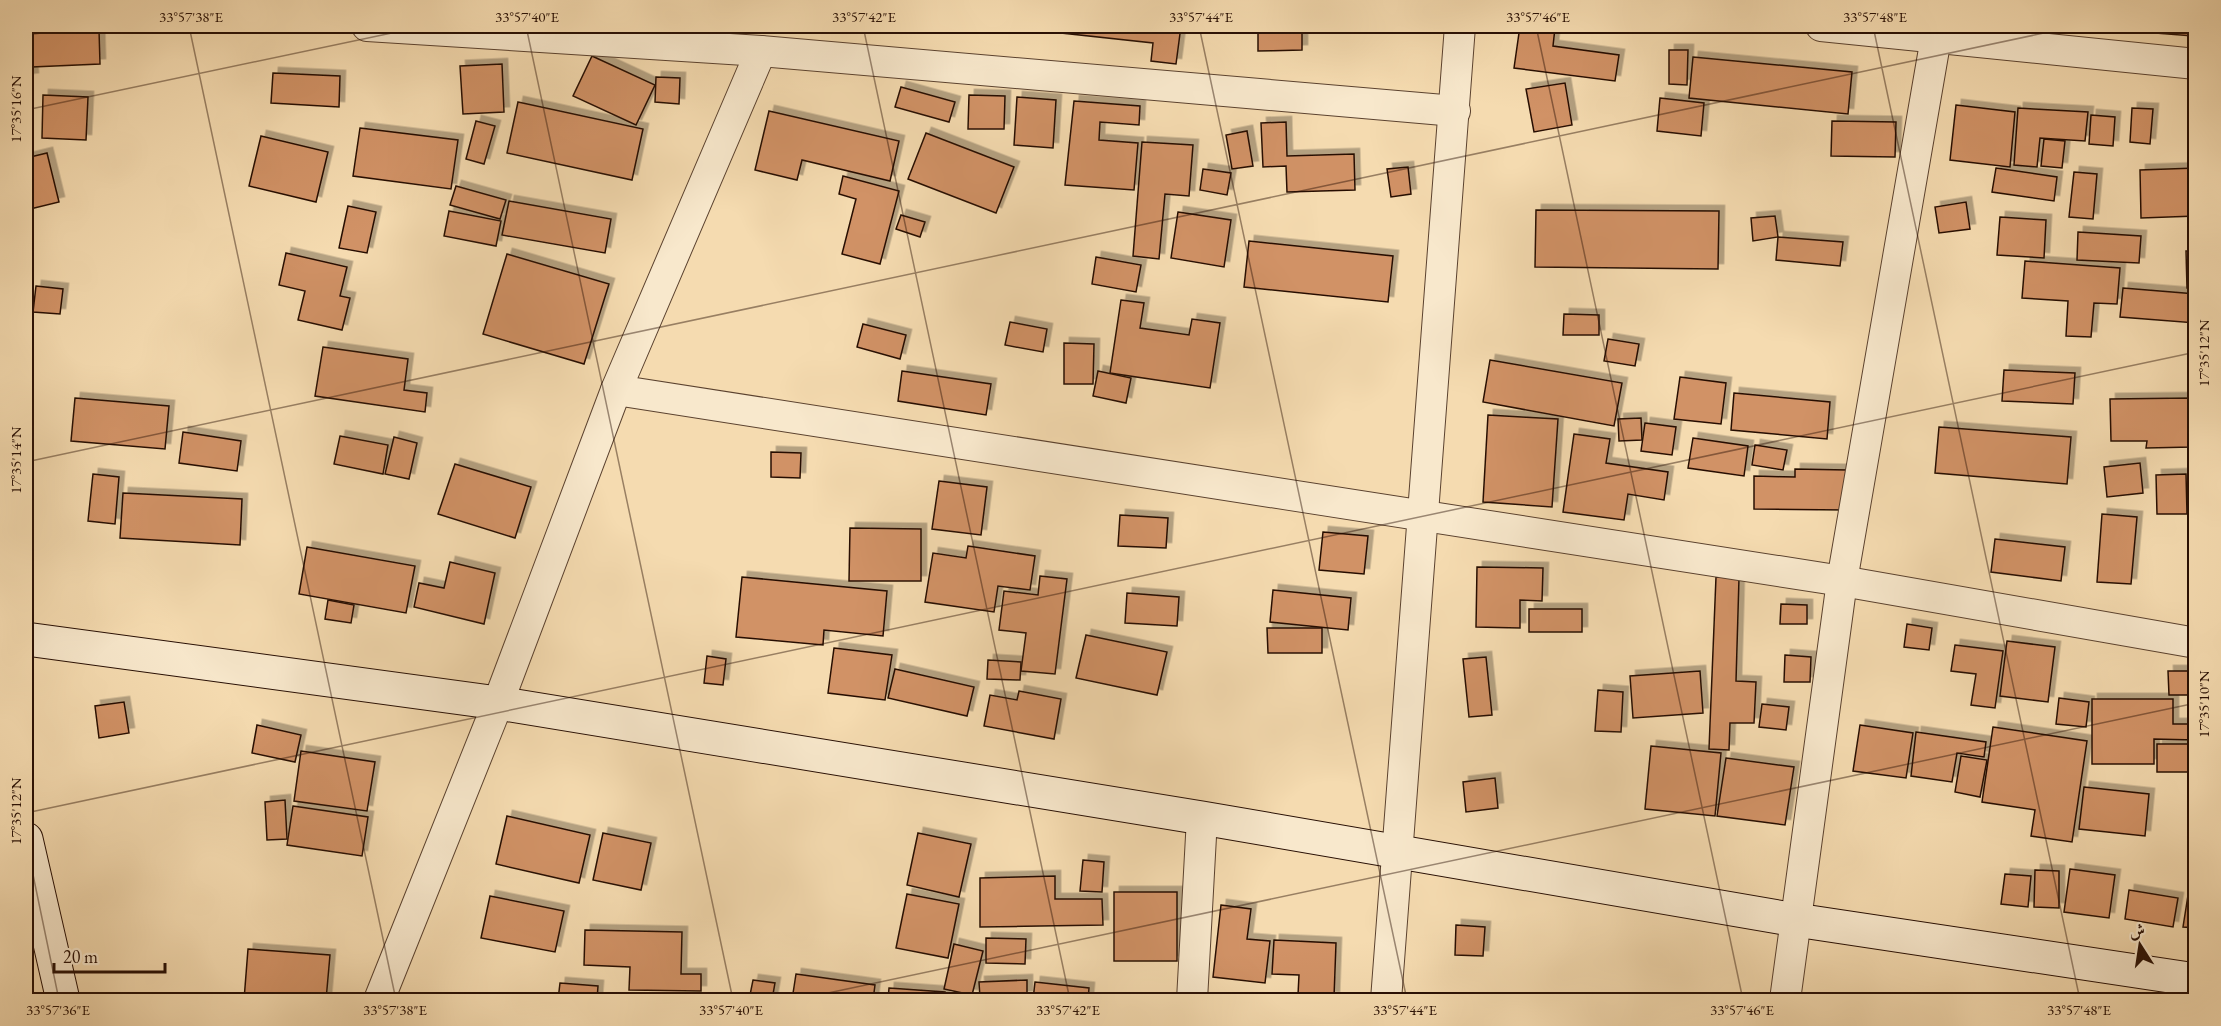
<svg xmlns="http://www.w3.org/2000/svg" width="2221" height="1026" font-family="'EB Garamond',Amiri,serif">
<defs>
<filter id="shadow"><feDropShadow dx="5.5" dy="-5.5" stdDeviation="0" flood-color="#0004"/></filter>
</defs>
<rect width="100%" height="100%" fill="#f5dbb0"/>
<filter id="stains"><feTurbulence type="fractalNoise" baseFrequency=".00333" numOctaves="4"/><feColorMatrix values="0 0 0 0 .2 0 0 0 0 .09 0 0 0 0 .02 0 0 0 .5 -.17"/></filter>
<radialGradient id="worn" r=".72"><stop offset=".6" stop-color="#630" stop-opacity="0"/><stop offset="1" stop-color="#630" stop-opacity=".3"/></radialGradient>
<g fill="#d19266" stroke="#280f04" stroke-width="1.5" filter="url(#shadow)">
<path d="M 1044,26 L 1181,26 L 1176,64 L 1151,61 L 1153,43 L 1043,31 Z"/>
<path d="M 1520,26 L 1555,28 L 1553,46 L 1619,55 L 1615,81 L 1514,68 Z"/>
<rect x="1575" y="26" width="32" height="7"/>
<path d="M 2131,26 L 2194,26 L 2193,36 L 2130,31 Z"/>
<path d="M 1258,27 L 1302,27 L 1302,50 L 1258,51 Z"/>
<path d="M 99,30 L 100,64 L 32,67 L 33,78 L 26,79 L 26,34 Z"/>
<path d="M 1669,50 L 1688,50 L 1687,85 L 1669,84 Z"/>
<path d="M 592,56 L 655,85 L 636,125 L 573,96 Z"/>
<path d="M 1693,57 L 1852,72 L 1848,114 L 1689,98 Z"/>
<path d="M 502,64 L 504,112 L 463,114 L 460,66 Z"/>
<path d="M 273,73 L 340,76 L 339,107 L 271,103 Z"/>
<path d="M 656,77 L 680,78 L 679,104 L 655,102 Z"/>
<path d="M 1565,83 L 1572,125 L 1534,132 L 1526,89 Z"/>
<path d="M 901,87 L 955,102 L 949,122 L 895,107 Z"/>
<path d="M 43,95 L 88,97 L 86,140 L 42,138 Z"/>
<path d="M 969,95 L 1005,96 L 1004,129 L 968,129 Z"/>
<path d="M 1017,97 L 1056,100 L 1053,148 L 1014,145 Z"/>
<path d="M 1660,98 L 1704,103 L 1701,136 L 1657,131 Z"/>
<path d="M 1074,101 L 1140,106 L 1139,125 L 1100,122 L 1099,140 L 1138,143 L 1134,190 L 1065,185 Z"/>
<path d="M 518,102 L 643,129 L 632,180 L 507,153 Z"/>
<path d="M 1956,105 L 2015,112 L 2010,167 L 1950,160 Z"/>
<path d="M 2018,108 L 2088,112 L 2085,141 L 2040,138 L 2037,167 L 2014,165 Z"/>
<path d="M 2132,108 L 2153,109 L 2150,144 L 2130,142 Z"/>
<path d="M 769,111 L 899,141 L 890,181 L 802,160 L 797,180 L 755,170 Z"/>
<path d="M 2091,115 L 2115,117 L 2113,146 L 2089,144 Z"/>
<path d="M 476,121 L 495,126 L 484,164 L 466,159 Z"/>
<path d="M 1832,121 L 1896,122 L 1895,157 L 1831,156 Z"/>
<path d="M 1286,122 L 1287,156 L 1354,154 L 1355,190 L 1287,192 L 1286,166 L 1263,167 L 1261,123 Z"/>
<path d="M 360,128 L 458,140 L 451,189 L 353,176 Z"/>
<path d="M 1247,131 L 1253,166 L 1232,169 L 1226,135 Z"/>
<path d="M 926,133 L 1014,167 L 996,213 L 908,179 Z"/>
<path d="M 261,136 L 328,152 L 316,202 L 249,186 Z"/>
<path d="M 2044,139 L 2065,141 L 2062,168 L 2041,166 Z"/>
<path d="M 1142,142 L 1193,145 L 1189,196 L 1165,194 L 1159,259 L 1133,256 Z"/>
<path d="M 47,153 L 59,202 L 26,210 L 26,158 Z"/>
<path d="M 1408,167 L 1411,194 L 1391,197 L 1387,169 Z"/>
<path d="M 1996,168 L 2057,177 L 2054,201 L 1992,192 Z"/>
<path d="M 2196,168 L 2196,216 L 2141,218 L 2140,170 Z"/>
<path d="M 1203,169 L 1231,173 L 1227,195 L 1200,190 Z"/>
<path d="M 2074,172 L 2097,174 L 2093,219 L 2069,217 Z"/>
<path d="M 843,176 L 899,191 L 880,264 L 842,254 L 856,199 L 839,194 Z"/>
<path d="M 456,186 L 506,200 L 500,219 L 450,205 Z"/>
<path d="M 509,201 L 611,219 L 605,253 L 502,235 Z"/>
<path d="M 1966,202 L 1970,229 L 1939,233 L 1935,207 Z"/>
<path d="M 348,206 L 376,212 L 367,253 L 339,248 Z"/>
<path d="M 1536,210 L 1719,211 L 1718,269 L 1535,267 Z"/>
<path d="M 449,211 L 501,221 L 496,246 L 444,236 Z"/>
<path d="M 1178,212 L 1231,220 L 1224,267 L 1171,258 Z"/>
<path d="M 901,215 L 925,222 L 920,237 L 896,229 Z"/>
<path d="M 1775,216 L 1778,237 L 1753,241 L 1751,218 Z"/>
<path d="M 2000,217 L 2046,220 L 2044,258 L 1997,255 Z"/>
<path d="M 2078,232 L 2141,236 L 2139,263 L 2077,260 Z"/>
<path d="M 1778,237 L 1843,242 L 1840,266 L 1776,260 Z"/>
<path d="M 1249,241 L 1393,256 L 1388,302 L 1244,287 Z"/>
<path d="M 2186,251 L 2196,251 L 2196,288 L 2187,288 Z"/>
<path d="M 286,253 L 347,267 L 340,296 L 350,298 L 342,330 L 298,320 L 305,291 L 279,285 Z"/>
<path d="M 507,254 L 609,284 L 584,364 L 483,334 Z"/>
<path d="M 1096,257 L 1141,265 L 1136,292 L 1092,284 Z"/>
<path d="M 2025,261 L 2120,268 L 2117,304 L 2094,303 L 2091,337 L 2066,336 L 2068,301 L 2022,298 Z"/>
<path d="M 36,286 L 63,289 L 60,314 L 33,312 Z"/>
<path d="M 2123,288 L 2196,294 L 2196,323 L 2120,317 Z"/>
<path d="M 1121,300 L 1144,303 L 1140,328 L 1189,335 L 1192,319 L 1220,323 L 1210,388 L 1110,373 Z"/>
<path d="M 1564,314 L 1599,315 L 1599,335 L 1563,335 Z"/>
<path d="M 1010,322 L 1047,329 L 1043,352 L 1005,345 Z"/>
<path d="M 863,324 L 906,335 L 900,359 L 857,347 Z"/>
<path d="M 1608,339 L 1639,344 L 1635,366 L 1604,361 Z"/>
<path d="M 1064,343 L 1094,344 L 1093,384 L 1064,384 Z"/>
<path d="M 323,347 L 408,359 L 404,390 L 427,393 L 425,412 L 315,396 Z"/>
<path d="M 1490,360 L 1622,383 L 1614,426 L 1483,402 Z"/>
<path d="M 2004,370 L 2075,373 L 2073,404 L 2002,401 Z"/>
<path d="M 902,371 L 991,384 L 986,415 L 898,401 Z"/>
<path d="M 1098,371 L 1131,378 L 1126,403 L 1093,396 Z"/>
<path d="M 1680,377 L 1726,383 L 1721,424 L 1674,419 Z"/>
<path d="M 1734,393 L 1830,402 L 1827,439 L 1731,430 Z"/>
<path d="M 75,398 L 169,406 L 165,449 L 71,441 Z"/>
<path d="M 2191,398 L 2192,447 L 2146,448 L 2147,441 L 2111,441 L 2110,399 Z"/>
<path d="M 1488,415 L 1558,419 L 1552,507 L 1483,502 Z"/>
<path d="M 1641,418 L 1642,440 L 1619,441 L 1618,419 Z"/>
<path d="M 1645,423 L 1676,427 L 1672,455 L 1641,451 Z"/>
<path d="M 1939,427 L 2071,437 L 2067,484 L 1935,473 Z"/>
<path d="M 183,432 L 241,441 L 237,471 L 179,463 Z"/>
<path d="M 1574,434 L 1610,439 L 1606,463 L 1668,472 L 1664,500 L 1628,494 L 1624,520 L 1563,512 Z"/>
<path d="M 340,436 L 388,445 L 383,474 L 334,464 Z"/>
<path d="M 394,437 L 417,443 L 409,479 L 385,474 Z"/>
<path d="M 1693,438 L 1748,446 L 1744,476 L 1688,468 Z"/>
<path d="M 1755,445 L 1787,450 L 1783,470 L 1752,465 Z"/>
<path d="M 771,452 L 801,453 L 800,478 L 771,477 Z"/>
<path d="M 2140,463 L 2143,493 L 2107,497 L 2104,467 Z"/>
<path d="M 455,464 L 531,487 L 515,538 L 438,514 Z"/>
<path d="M 1795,469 L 1847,470 L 1846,510 L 1754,509 L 1754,476 L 1795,477 Z"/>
<path d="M 93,474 L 119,477 L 115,524 L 88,521 Z"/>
<path d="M 2186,474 L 2187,514 L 2157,514 L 2156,475 Z"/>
<path d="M 939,481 L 987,487 L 981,535 L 932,529 Z"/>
<path d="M 123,493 L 242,499 L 240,545 L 120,538 Z"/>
<path d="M 2102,514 L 2137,517 L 2131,584 L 2097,582 Z"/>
<path d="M 1120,515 L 1168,518 L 1166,548 L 1118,546 Z"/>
<path d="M 850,528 L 921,529 L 921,581 L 849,581 Z"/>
<path d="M 1323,532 L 1368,536 L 1364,574 L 1319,570 Z"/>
<path d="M 1995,539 L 2065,547 L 2061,581 L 1991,572 Z"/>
<path d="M 968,546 L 1035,556 L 1030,590 L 998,586 L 994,612 L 925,602 L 933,553 L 966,558 Z"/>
<path d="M 307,547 L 415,566 L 406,613 L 299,594 Z"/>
<path d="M 450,562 L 495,573 L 484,624 L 414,607 L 419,583 L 444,588 Z"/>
<path d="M 1477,567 L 1543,568 L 1542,601 L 1520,600 L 1520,628 L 1476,627 Z"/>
<path d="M 1040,576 L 1067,579 L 1055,674 L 1021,671 L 1026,633 L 999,630 L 1004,591 L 1038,595 Z"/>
<path d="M 742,577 L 887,591 L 883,636 L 824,630 L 823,645 L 736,637 Z"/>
<path d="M 1716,577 L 1739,578 L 1736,681 L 1756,682 L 1754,723 L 1730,723 L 1729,750 L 1709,749 Z"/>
<path d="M 1273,590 L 1351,598 L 1348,630 L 1270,622 Z"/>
<path d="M 1127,593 L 1179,597 L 1177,626 L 1125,623 Z"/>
<path d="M 328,600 L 354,605 L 351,623 L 325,619 Z"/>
<path d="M 1781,604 L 1807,605 L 1807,624 L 1780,624 Z"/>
<rect x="1529" y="609" width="53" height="23"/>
<path d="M 1907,624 L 1932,628 L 1929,650 L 1904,647 Z"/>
<path d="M 1267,628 L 1322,628 L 1322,653 L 1268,653 Z"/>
<path d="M 1086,635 L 1167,652 L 1157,695 L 1076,678 Z"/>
<path d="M 2007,641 L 2055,647 L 2048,702 L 2000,696 Z"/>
<path d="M 1955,645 L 2003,651 L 1995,708 L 1971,705 L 1976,674 L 1951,671 Z"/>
<path d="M 834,648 L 892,655 L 885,700 L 828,693 Z"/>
<path d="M 1785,655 L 1811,657 L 1810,682 L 1784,682 Z"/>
<path d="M 707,656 L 726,659 L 723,685 L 704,683 Z"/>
<path d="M 1486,657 L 1492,715 L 1469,717 L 1463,659 Z"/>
<path d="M 988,660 L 1021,662 L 1020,680 L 987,679 Z"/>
<path d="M 895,669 L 974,687 L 967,716 L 888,698 Z"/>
<path d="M 1700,671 L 1703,713 L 1633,718 L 1630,676 Z"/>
<path d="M 2168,671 L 2196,671 L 2196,695 L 2169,695 Z"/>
<path d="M 1598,690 L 1623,692 L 1621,732 L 1595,731 Z"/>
<path d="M 1019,691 L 1061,699 L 1054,739 L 984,726 L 990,695 L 1017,700 Z"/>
<path d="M 2059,698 L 2089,702 L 2086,727 L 2056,724 Z"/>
<path d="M 2092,699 L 2173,699 L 2173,724 L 2196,724 L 2196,740 L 2154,739 L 2154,764 L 2092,764 Z"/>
<path d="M 124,702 L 129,733 L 99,738 L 95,706 Z"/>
<path d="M 1762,704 L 1789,707 L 1786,730 L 1759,727 Z"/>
<path d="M 257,725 L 301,735 L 295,762 L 252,753 Z"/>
<path d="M 1860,725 L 1913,733 L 1906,778 L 1853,771 Z"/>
<path d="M 1993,727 L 2087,741 L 2072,842 L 2031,836 L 2035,810 L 1982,802 Z"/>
<path d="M 1916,732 L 1986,742 L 1984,757 L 1957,753 L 1952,782 L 1911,776 Z"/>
<rect x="2157" y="744" width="39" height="28"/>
<path d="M 1651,746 L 1721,753 L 1715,816 L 1645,809 Z"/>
<path d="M 301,751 L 375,762 L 367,811 L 294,801 Z"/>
<path d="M 1961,756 L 1987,760 L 1980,797 L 1955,792 Z"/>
<path d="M 1726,758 L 1794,767 L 1785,825 L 1717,816 Z"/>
<path d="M 1495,778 L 1498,808 L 1466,812 L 1463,782 Z"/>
<path d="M 2084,787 L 2149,794 L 2145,836 L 2079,829 Z"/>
<path d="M 285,800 L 287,839 L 267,840 L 265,802 Z"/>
<path d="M 293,806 L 368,817 L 362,856 L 287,845 Z"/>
<path d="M 507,816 L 590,835 L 579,883 L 496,864 Z"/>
<path d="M 603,833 L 651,843 L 641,890 L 593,880 Z"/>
<path d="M 918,833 L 971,844 L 959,897 L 907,885 Z"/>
<path d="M 1083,860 L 1104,862 L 1102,892 L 1080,891 Z"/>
<path d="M 2070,869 L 2115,875 L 2109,918 L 2064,912 Z"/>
<path d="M 2035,870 L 2059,871 L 2059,908 L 2034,907 Z"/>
<path d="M 2005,874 L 2031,876 L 2028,907 L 2001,904 Z"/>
<path d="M 1055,876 L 1055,899 L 1102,899 L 1103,925 L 980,927 L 980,878 Z"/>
<path d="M 2189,889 L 2196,890 L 2196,928 L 2183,927 Z"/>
<path d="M 2129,890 L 2178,898 L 2173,927 L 2125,919 Z"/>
<rect x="1114" y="892" width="63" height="69"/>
<path d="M 907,894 L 959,904 L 948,958 L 896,948 Z"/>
<path d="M 490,896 L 564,911 L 555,952 L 481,938 Z"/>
<path d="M 1221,905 L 1251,909 L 1247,939 L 1270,941 L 1265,983 L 1213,977 Z"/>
<path d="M 1456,925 L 1485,927 L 1483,956 L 1455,955 Z"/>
<path d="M 585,930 L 682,932 L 681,974 L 701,974 L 701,991 L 629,990 L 630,967 L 584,965 Z"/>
<path d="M 986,938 L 1026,939 L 1025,964 L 986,963 Z"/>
<path d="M 1274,940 L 1336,943 L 1334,997 L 1298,995 L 1299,975 L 1272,974 Z"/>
<path d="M 954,944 L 983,951 L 972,995 L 944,989 Z"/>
<path d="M 248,949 L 330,955 L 326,1000 L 244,1000 Z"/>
<path d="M 796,974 L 875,985 L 873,1000 L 792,1000 Z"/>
<path d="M 753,980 L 775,983 L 772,1000 L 749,1000 Z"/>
<path d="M 1027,980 L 1027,996 L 980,998 L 979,982 Z"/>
<path d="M 1035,982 L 1089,988 L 1088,1000 L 1033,1000 Z"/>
<path d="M 560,983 L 598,986 L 597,1000 L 558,1000 Z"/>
<path d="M 889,988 L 945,992 L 944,1000 L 888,1000 Z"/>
<path d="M 948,998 L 982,1000 L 947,1000 Z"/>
</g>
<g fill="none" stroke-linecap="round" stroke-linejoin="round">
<g stroke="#5b422f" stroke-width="32">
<g id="street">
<path d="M 367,26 L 761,51 L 1455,111"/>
<path d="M 1821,26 L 2196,64"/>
<path d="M 616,390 L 1842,581 L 2196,643"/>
<path d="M 379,1000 L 498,703 L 616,390 L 761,51"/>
<path d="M 1192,1000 L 1202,818"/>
<path d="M 1386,1000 L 1460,26"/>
<path d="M 1785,1000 L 1842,581 L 1938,26"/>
</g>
</g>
<g stroke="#280f04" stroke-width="35">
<g id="secondary">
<path d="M 26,639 L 498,703 L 1202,818 L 1796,920 L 2196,980"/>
<path d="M 26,839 L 63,1000"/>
</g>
</g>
<use href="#street" stroke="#f8e8cc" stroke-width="30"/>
<use href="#secondary" stroke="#f8e8cc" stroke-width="33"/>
</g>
<path fill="none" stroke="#280f04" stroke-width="1.5" stroke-opacity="0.45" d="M 189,26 L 396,1000M 526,26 L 733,1000M 863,26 L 1070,1000M 1199,26 L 1407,1000M 1536,26 L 1743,1000M 1873,26 L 2080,1000M 26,110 L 425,26M 26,462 L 2077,26M 26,813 L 2196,352M 26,841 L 59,1000M 795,1000 L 2196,703"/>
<rect width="2221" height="1026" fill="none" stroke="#f5dbb0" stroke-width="66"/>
<g transform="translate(2140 945) rotate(348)" stroke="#f8e8cc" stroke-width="4.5" paint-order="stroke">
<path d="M0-4.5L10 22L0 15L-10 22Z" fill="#280f04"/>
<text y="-9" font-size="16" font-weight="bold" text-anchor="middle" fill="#280f04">ش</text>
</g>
<path d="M54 963v9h111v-9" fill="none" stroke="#280f04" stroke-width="3"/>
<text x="63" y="963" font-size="18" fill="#280f04" stroke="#f8e8cc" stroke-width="4.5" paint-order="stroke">20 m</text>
<rect x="33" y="33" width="2155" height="960" fill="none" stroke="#280f04" stroke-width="2"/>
<g font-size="15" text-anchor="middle" fill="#280f04">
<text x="191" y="22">33°57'38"E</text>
<text x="527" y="22">33°57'40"E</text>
<text x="864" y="22">33°57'42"E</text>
<text x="1201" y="22">33°57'44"E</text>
<text x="1538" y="22">33°57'46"E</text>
<text x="1875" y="22">33°57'48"E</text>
<text transform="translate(16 109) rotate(-90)" y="5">17°35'16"N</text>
<text transform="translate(2204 353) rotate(-90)" y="5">17°35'12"N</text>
<text transform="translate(16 460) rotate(-90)" y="5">17°35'14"N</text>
<text transform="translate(2204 704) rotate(-90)" y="5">17°35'10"N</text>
<text transform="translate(16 811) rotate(-90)" y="5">17°35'12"N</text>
<text x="58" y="1015">33°57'36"E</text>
<text x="395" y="1015">33°57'38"E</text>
<text x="731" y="1015">33°57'40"E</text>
<text x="1068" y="1015">33°57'42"E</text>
<text x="1405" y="1015">33°57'44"E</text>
<text x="1742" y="1015">33°57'46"E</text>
<text x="2079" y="1015">33°57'48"E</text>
</g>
<rect width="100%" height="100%" filter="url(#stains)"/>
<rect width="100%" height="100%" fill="url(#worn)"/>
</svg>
